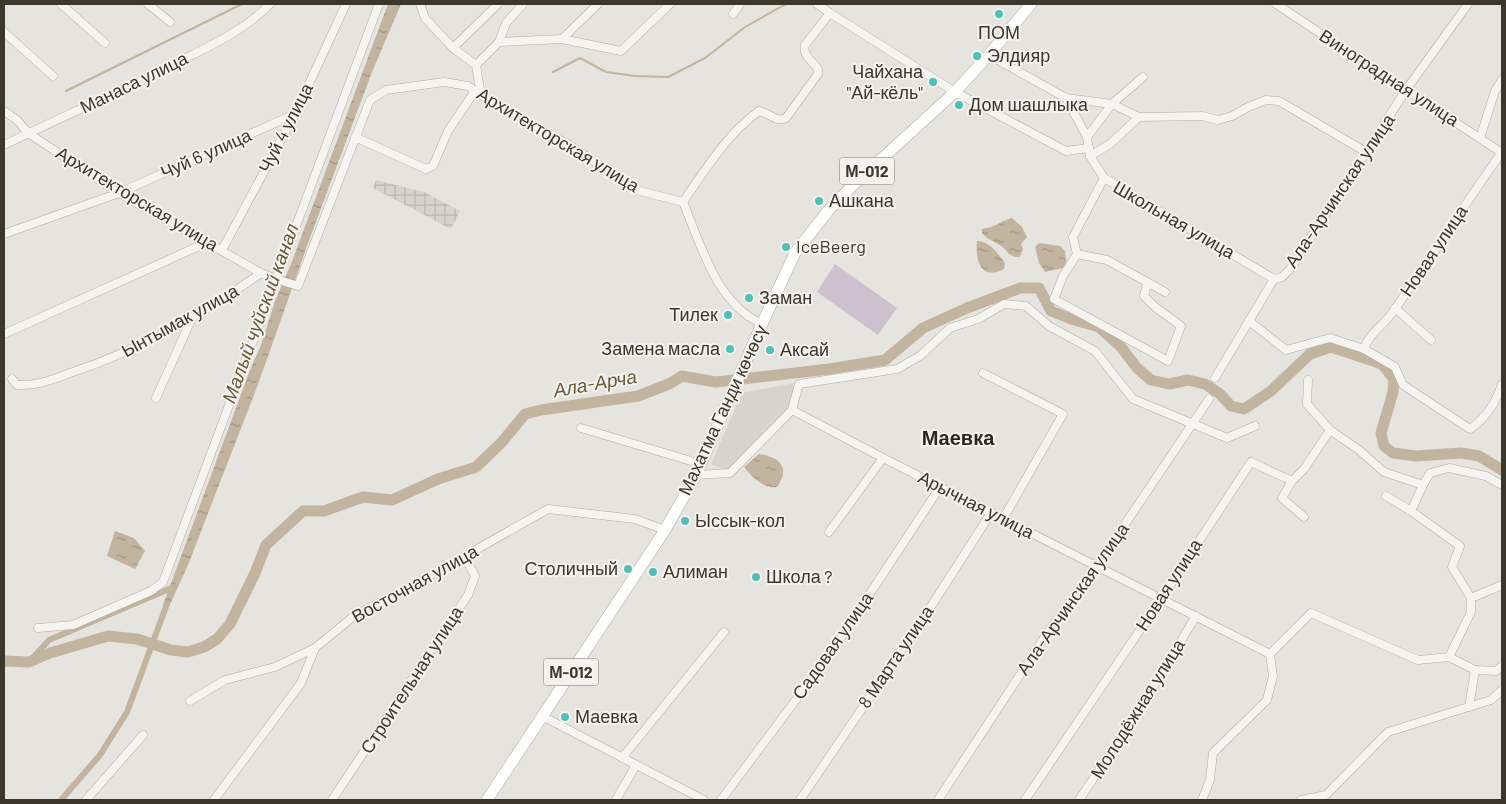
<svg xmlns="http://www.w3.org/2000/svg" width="1506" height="804" font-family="Barlow,sans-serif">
<defs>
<pattern id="industrial-grid" width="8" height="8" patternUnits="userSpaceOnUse" patternTransform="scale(1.25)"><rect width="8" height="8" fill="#d7d4cd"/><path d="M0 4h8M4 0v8" fill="none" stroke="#b9b7b0"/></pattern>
<pattern id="water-ripples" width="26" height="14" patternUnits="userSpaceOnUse" patternTransform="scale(1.25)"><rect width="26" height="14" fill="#c2b49e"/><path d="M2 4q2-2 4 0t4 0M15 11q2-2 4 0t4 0" fill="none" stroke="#9f9381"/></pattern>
</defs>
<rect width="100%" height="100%" fill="#e6e4df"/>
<path fill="#d7d4cd" d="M 794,383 L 791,408 L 728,471 L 711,464 L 742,393 Z"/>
<path fill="url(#industrial-grid)" d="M 376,180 L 424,192 L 460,211 L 451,229 L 373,188 Z"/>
<path fill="#cdc1cf" d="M 835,264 L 897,308 L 878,335 L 817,292 Z"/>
<g fill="url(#water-ripples)">
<path d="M 388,4 L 401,4 L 372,72 L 311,235 L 257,387 L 188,565 L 167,611 L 163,610 L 163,605 L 250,370 L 261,345 L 275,301 L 291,264 Z"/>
<path d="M 1012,218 L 1022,227 L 1027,237 L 1021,244 L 1023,249 L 1020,257 L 1015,257 L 1009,254 L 1003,247 L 987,238 L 982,233 L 982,229 C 994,228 1001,221 1012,218 Z"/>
<path d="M 977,241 C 990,241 998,254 1005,263 L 1004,269 C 981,281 975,261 977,241 Z"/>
<path d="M 1039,243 L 1060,246 L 1065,251 L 1066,262 L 1063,268 L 1045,272 L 1039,263 L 1035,247 Z"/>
<path d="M 759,454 C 780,457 791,468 777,487 C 764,489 752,477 744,467 Z"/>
<path d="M 115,531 L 134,538 L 145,551 L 135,569 L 107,556 Z"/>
</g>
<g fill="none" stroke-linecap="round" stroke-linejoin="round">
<g stroke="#c2b49e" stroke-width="2">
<path d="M 553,72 L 580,58 L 606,72 L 635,76 L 668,77 L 705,58 L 745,27 L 786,4"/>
<path d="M 66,91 L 242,4"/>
</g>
<g stroke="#c2b49e" stroke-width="6">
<path d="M 29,662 L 49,640 L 174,587"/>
<path d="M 61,800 L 100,755 L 127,712 L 167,604"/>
</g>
<path stroke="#c2b49e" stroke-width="11" d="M 4,661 L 29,662 L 50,653 L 108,636 L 137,639 L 171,650 L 188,652 L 204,647 L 217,639 L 230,624 L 255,573 L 266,545 L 303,511 L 324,511 L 363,497 L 392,500 L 438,479 L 476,467 L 502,442 L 525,414 L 541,410 L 638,396 L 669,384 L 682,376 L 716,382 L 829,369 L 885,360 L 923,328 L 967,308 L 1020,288 L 1039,288 L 1051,311 L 1071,319 L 1099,327 L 1121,347 L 1137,368 L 1151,380 L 1169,384 L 1188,380 L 1205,384 L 1220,394 L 1231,406 L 1244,409 L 1271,391 L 1310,354 L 1331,347 L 1382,364 L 1394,379 L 1393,392 L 1381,433 L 1384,446 L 1393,453 L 1416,456 L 1461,453 L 1479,456 L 1502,470"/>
<g stroke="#afada5" stroke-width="9">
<g id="street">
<path d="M 61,4 L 105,43"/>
<path d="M 148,4 L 170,22"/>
<path d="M 420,4 L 425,18 L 453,48 L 476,65 L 481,95"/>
<path d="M 817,4 L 830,13 L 955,92 L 1066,151 L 1089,148"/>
<path d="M 1276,4 L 1502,153"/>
<path d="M 733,14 L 740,4"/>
<path d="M 4,32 L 53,76"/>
<path d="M 562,39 L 598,4"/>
<path d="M 499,42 L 506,23 L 523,4"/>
<path d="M 453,48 L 498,4"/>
<path d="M 989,55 L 1066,98 L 1112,104 L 1143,77"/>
<path d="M 476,65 L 499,42 L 562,39 L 621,51 L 670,4"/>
<path d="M 1066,98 L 1087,137"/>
<path d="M 4,111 L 17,120 L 28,133 L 119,193 L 261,273 L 276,279 L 298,286 L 370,100 L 386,90 L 444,82 L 468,86 L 481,95 L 571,146 L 636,190 L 683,202 C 701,245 716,303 762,324"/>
<path d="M 355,137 L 426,169 L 433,166 L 448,131 L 475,91"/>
<path d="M 1480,138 L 1495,91 L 1502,80"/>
<path d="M 4,145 C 64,116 125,90 184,59 C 214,44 246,29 270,4"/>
<path d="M 1090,156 L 1110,144 L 1139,117"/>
<path d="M 1104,178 L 1073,237 L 1077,254 L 1063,276 L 1054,299 L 1168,361 L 1181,326 L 1155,307 L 1144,296 L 1147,283"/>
<path d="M 683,202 C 705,170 727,134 759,111 C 769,113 777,123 786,118 L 818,74 L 818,69 C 813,61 802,56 805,45 L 830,13"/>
<path d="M 4,234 L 119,193 L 295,114"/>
<path d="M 222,250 L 295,114 L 346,4"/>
<path d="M 1077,254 L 1107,260 L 1165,292"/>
<path d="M 1274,279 L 1104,178 L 1090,156 L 1087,137 L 1112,104 L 1139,117 L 1202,116 L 1218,120 L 1232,116 L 1248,107 L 1266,100 L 1279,101 L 1366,152"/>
<path d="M 1395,308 L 1431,340"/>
<path d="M 1249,321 L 1286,350 L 1330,338 L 1364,349 L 1395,367 L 1403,385 L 1470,429 C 1486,418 1496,403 1502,384"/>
<path d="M 4,334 L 208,242"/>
<path d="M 1364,349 C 1369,333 1383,326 1392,313 C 1430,260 1464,205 1502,152"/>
<path d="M 983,373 L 1063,414 L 1003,519"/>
<path d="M 1215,378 L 1274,279 L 1282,277 L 1291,268 L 1406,90 L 1468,4"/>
<path d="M 12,379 L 17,385 C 38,386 53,379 73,372 C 141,349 203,314 261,273"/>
<path d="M 1308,380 L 1307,404 L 1330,430 L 1359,450 L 1384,472 L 1423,485 L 1430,473 L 1449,468 L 1486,476 L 1502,485"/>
<path d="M 156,398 L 192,318"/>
<path d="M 792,410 L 799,384 L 897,369 L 920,356 L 950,328 L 978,319 L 1004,304 L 1026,306 L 1049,326 L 1095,351 L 1133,399 L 1227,438 L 1255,426"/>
<path d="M 581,428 L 701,464"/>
<path d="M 696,475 L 730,473 L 792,410 L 883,458 L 1270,654"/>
<path d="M 1292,481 L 1282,498 L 1304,517"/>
<path d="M 1386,496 L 1411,511 L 1460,546 L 1452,567 L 1471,598 L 1471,612 L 1449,657"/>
<path d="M 1411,511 L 1423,485"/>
<path d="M 829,532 L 883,458"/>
<path d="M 1471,598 L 1502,585"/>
<path d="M 38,628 L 73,625 L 151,591 L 163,582 L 379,4"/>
<path d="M 190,701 L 225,680 L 275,667 L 315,648"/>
<path d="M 1469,707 L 1475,670 L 1496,671 L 1502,666"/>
<path d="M 542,716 L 704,800"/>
<path d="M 622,758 L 724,632"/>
<path d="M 86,800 L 143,735"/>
<path d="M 214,800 L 301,683 L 315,648 L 354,616 L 426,578 L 548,509 L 635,519 L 665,530"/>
<path d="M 332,800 L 468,595 L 475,576 L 464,556"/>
<path d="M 616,800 L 636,765"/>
<path d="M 721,800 L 831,653 L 940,487"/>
<path d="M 800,800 L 930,608 L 991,513"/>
<path d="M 938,800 L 1048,632 L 1097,566 L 1209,399"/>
<path d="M 1025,800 L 1161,599 L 1251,462 L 1292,481 L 1304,469 L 1330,430"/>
<path d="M 1079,800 L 1137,714 L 1196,616"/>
<path d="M 1202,800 L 1210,780 L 1213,753 L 1267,700 L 1273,676 L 1270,654 L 1311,613 L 1418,660 L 1449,657 L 1475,670"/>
<path d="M 1301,800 L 1326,795 L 1388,732 L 1491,700 L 1502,690"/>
</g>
</g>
<g stroke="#b1aca0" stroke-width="12">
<path id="primary" d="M 487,800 L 665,530 L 696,475 L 762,324 L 795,253 L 828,211 L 854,184 L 955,92 L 987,57 L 1031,4"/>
</g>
<use href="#street" stroke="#f5f4f1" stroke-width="8"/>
<use href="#primary" stroke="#fff" stroke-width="11"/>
</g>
<g fill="#52beb8" stroke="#f4f2ee" stroke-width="2">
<circle cx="999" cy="14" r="5"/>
<circle cx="977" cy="56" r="5"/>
<circle cx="933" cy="82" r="5"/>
<circle cx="959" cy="105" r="5"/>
<circle cx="819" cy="201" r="5"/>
<circle cx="786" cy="247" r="5"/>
<circle cx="749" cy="298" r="5"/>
<circle cx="728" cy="315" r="5"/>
<circle cx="730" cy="349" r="5"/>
<circle cx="770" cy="350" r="5"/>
<circle cx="685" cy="521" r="5"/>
<circle cx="628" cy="569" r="5"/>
<circle cx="653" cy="572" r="5"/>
<circle cx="756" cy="577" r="5"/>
<circle cx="565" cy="717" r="5"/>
</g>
<g text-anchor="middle" stroke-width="4" stroke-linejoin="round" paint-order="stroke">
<g fill="#f4f2ee" stroke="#726f65" stroke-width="1">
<rect x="839.5" y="157.5" width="55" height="27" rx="4"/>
<rect x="543.5" y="658.5" width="55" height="27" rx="4"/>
</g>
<g font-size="16" font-weight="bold" fill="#3b372a">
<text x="867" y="177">М-012</text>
<text x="571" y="678">М-012</text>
</g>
<g font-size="18" fill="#3b372a" stroke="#f4f2ee" text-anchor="start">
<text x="999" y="39" text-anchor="middle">ПОМ</text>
<text x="987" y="62">Элдияр</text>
<text x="923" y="78" text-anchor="end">Чайхана<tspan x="923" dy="21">"Ай-кёль"</tspan></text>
<text x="969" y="111">Дом шашлыка</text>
<text x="829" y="207">Ашкана</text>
<text x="796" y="253">IceBeerg</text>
<text x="759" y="304">Заман</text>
<text x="718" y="321" text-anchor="end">Тилек</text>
<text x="720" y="355" text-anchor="end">Замена масла</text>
<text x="780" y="356">Аксай</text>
<text x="695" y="527">Ыссык-кол</text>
<text x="618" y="575" text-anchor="end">Столичный</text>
<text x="663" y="578">Алиман</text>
<text x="766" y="583">Школа ?</text>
<text x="575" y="723">Маевка</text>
</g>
<g font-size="18" fill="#3b372a" stroke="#f4f2ee">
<text transform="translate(1389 78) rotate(33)" y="6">Виноградная улица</text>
<text transform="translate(134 83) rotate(-26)" y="6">Манаса улица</text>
<text transform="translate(286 128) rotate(-63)" y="6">Чуй 4 улица</text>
<text transform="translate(558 140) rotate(31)" y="6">Архитекторская улица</text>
<text transform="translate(206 154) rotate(-24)" y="6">Чуй 6 улица</text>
<text transform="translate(1340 191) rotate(-56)" y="6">Ала-Арчинская улица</text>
<text transform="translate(137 199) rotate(31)" y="6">Архитекторская улица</text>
<text transform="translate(1174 220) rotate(30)" y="6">Школьная улица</text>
<text transform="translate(1434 251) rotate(-56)" y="6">Новая улица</text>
<text transform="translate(180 321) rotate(-29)" y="6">Ынтымак улица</text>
<text transform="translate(723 410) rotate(-65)" y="6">Махатма Ганди көчөсү</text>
<text transform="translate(976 505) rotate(27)" y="6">Арычная улица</text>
<text transform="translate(415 584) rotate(-29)" y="6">Восточная улица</text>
<text transform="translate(1169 585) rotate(-57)" y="6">Новая улица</text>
<text transform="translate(1073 599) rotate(-55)" y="6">Ала-Арчинская улица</text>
<text transform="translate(833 646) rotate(-55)" y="6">Садовая улица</text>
<text transform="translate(896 657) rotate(-56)" y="6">8 Марта улица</text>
<text transform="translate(412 680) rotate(-57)" y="6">Строительная улица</text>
<text transform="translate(1138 709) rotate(-58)" y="6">Молодёжная улица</text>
</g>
<g font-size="19" font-style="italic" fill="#6a5939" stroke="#f4f2ee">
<text transform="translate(260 313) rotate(-70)" y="7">Малый чуйский канал</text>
<text transform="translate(595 383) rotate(-10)" y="7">Ала-Арча</text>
</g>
<g font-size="20" font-weight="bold" fill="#2c281c" stroke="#f4f2ee">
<text x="958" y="445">Маевка</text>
</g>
</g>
<rect width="1506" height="804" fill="none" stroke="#3b372a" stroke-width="10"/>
</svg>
